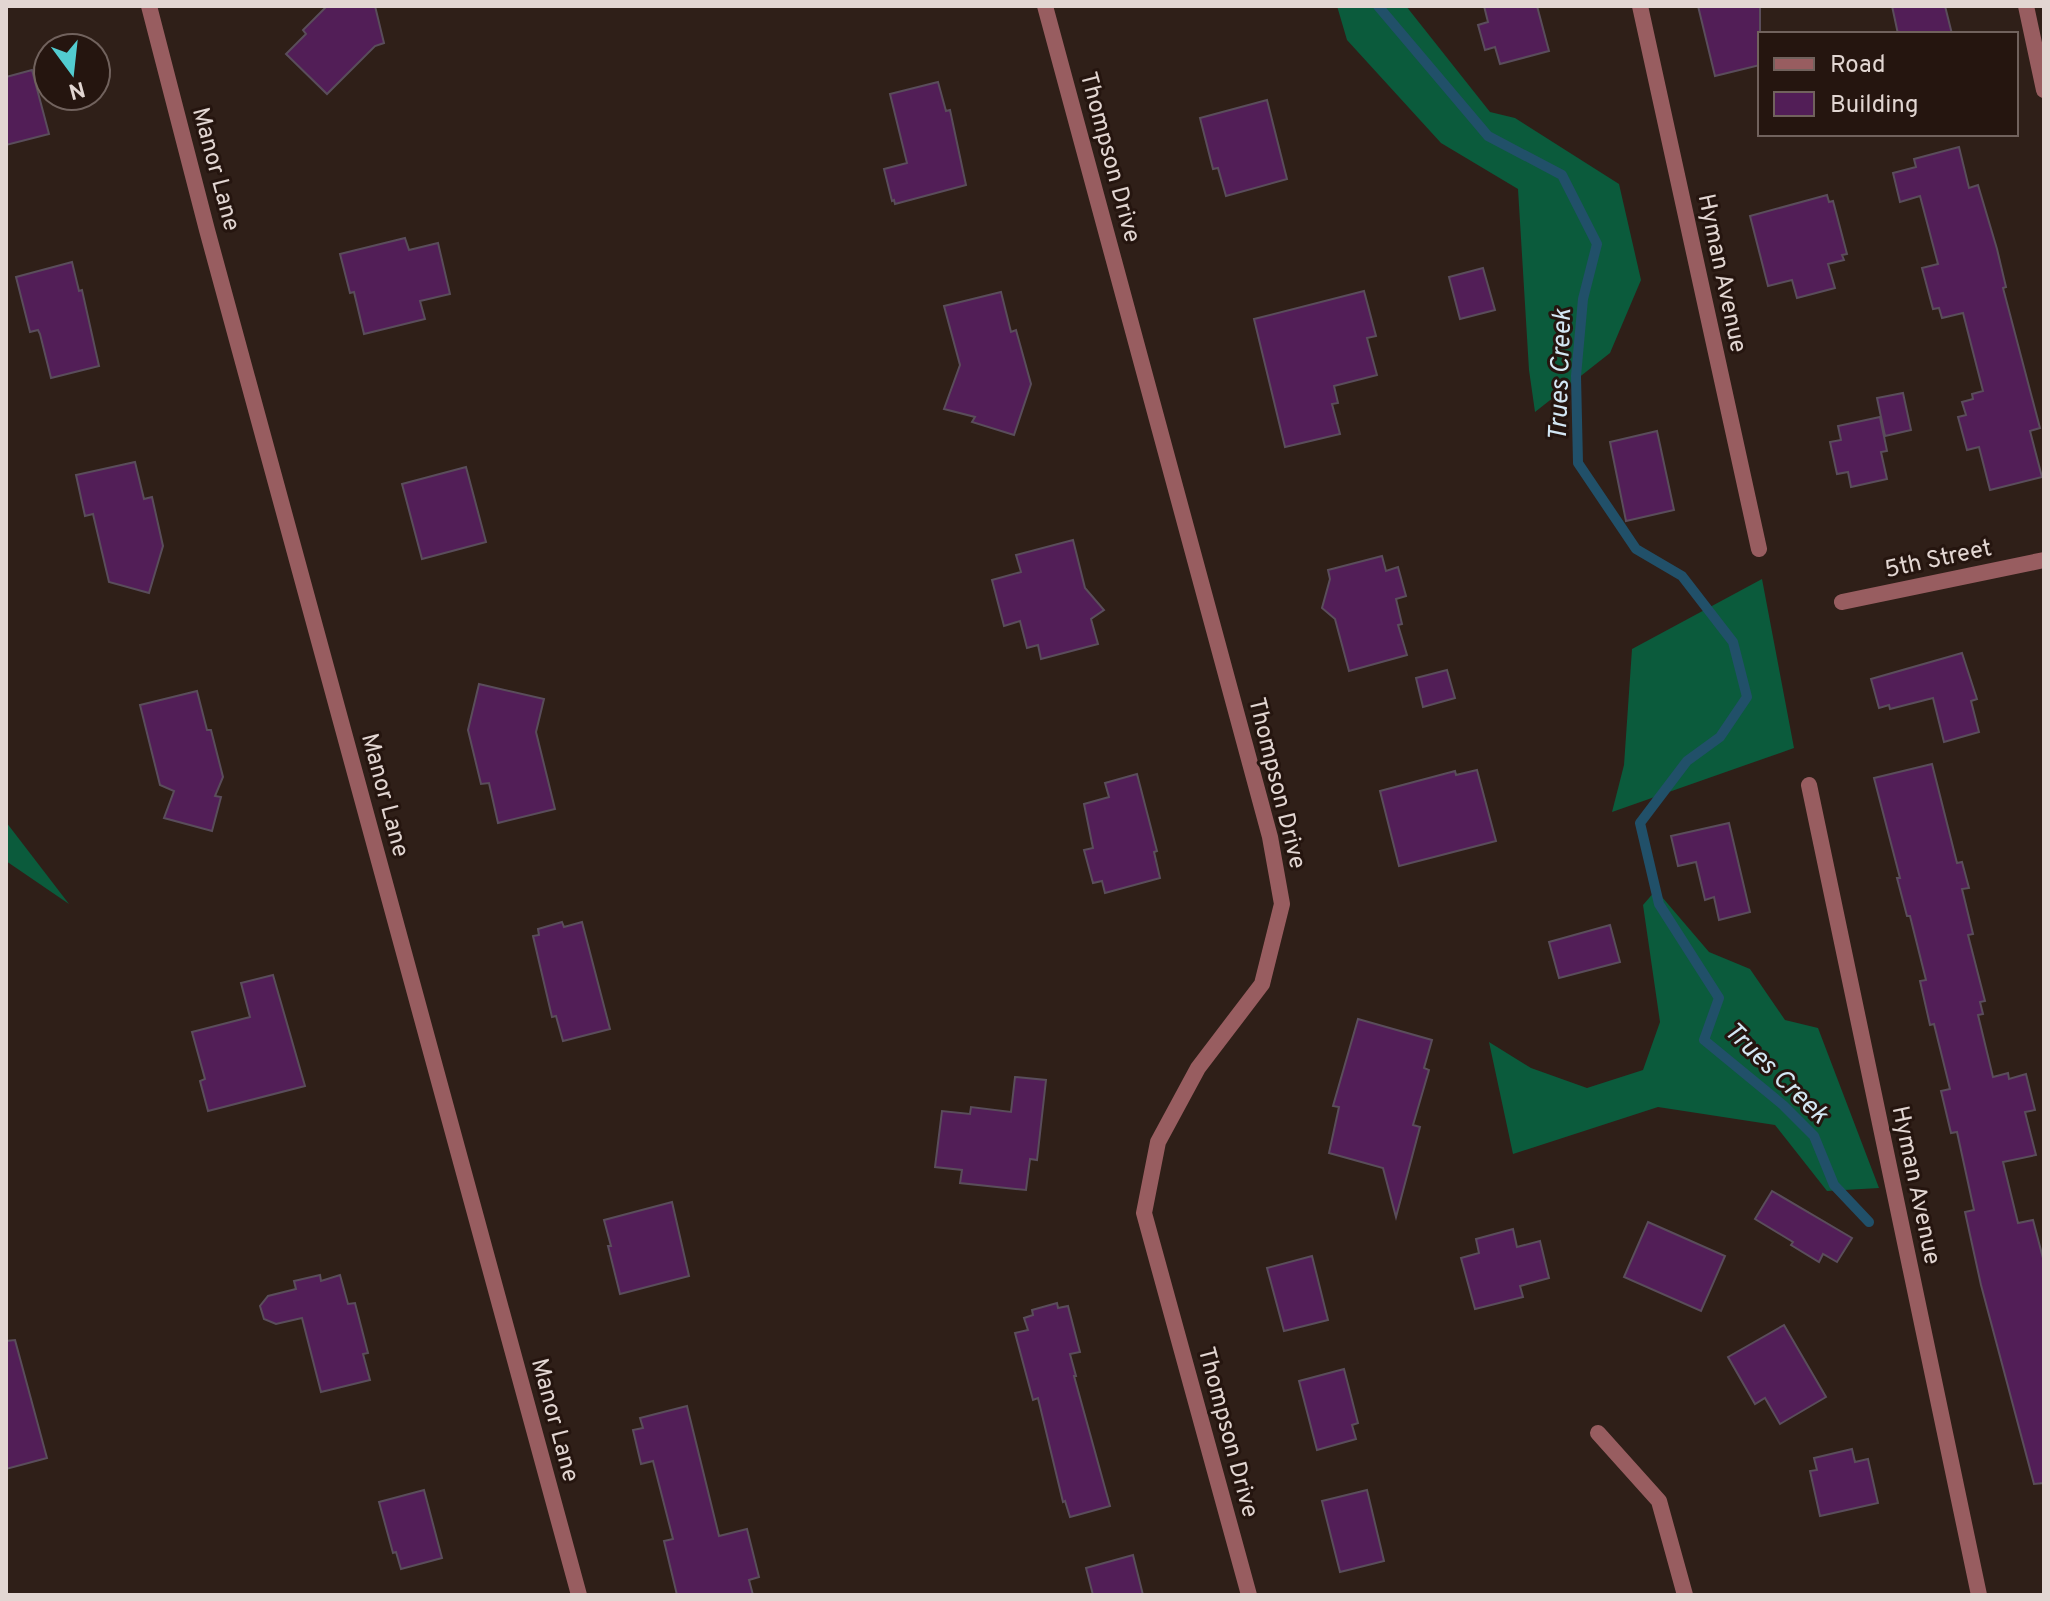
<svg xmlns="http://www.w3.org/2000/svg" width="2050" height="1601" font-family="Overpass,sans-serif">
<rect width="100%" height="100%" fill="#2f1f18"/>
<g fill="#0b5b3c">
<path d="M 1337,6 L 1406,6 L 1490,112 L 1515,118 L 1619,184 L 1641,280 L 1610,353 L 1535,412 L 1529,370 L 1518,189 L 1441,143 L 1347,40 Z"/>
<path d="M 1762,579 L 1794,748 L 1612,812 L 1624,765 L 1632,649 Z"/>
<path d="M 6,822 L 69,904 L 6,861 Z"/>
<path d="M 1656,890 L 1709,952 L 1750,969 L 1785,1020 L 1818,1028 L 1879,1188 L 1827,1191 L 1775,1125 L 1658,1107 L 1513,1154 L 1489,1042 L 1531,1068 L 1587,1088 L 1643,1070 L 1660,1022 L 1643,905 Z"/>
</g>
<g fill="none" stroke-linecap="round" stroke-linejoin="round">
<path stroke="#215069" stroke-width="10" d="M 1378,6 L 1488,136 L 1562,175 L 1597,244 L 1583,299 L 1576,376 L 1578,463 L 1636,549 L 1682,576 L 1733,642 L 1747,697 L 1720,737 L 1687,761 L 1640,823 L 1659,904 L 1719,998 L 1704,1040 L 1783,1105 L 1814,1136 L 1834,1185 L 1869,1222"/>
</g>
<g fill="#521e57" stroke="#5a4d5b" stroke-width="2">
<path d="M 327,6 L 375,6 L 384,43 L 375,46 L 327,94 L 286,54 L 306,34 L 303,30 Z"/>
<path d="M 1484,6 L 1537,6 L 1549,51 L 1500,64 L 1495,47 L 1485,50 L 1478,25 L 1488,22 Z"/>
<path d="M 1698,6 L 1760,6 L 1760,65 L 1715,76 Z"/>
<path d="M 1892,6 L 1945,6 L 1952,34 L 1898,34 Z"/>
<path d="M 32,70 L 49,134 L 6,145 L 6,77 Z"/>
<path d="M 938,82 L 946,111 L 950,110 L 966,185 L 895,204 L 894,200 L 892,201 L 884,169 L 907,163 L 890,94 Z"/>
<path d="M 1267,100 L 1287,179 L 1226,196 L 1218,168 L 1213,169 L 1200,118 Z"/>
<path d="M 1959,147 L 1969,188 L 1978,185 L 1997,249 L 2006,287 L 2003,288 L 2040,428 L 2030,431 L 2042,477 L 1990,490 L 1979,447 L 1967,450 L 1958,417 L 1966,415 L 1962,402 L 1973,399 L 1972,394 L 1983,391 L 1963,313 L 1942,318 L 1939,308 L 1933,309 L 1922,268 L 1938,264 L 1920,196 L 1900,202 L 1893,173 L 1916,167 L 1914,159 Z"/>
<path d="M 1827,195 L 1829,202 L 1833,201 L 1847,254 L 1842,255 L 1844,260 L 1828,264 L 1835,288 L 1797,298 L 1792,280 L 1768,286 L 1750,216 Z"/>
<path d="M 405,238 L 409,250 L 438,243 L 450,294 L 420,301 L 425,319 L 364,334 L 354,292 L 350,293 L 340,254 Z"/>
<path d="M 72,262 L 79,291 L 82,290 L 99,366 L 51,378 L 40,334 L 38,330 L 30,332 L 16,277 Z"/>
<path d="M 1483,268 L 1495,310 L 1460,319 L 1449,277 Z"/>
<path d="M 1364,291 L 1376,336 L 1367,338 L 1377,375 L 1334,386 L 1338,403 L 1332,404 L 1340,434 L 1285,447 L 1254,319 Z"/>
<path d="M 1001,292 L 1011,332 L 1016,330 L 1031,384 L 1014,435 L 972,422 L 975,417 L 944,409 L 960,365 L 944,306 Z"/>
<path d="M 1903,393 L 1911,430 L 1885,436 L 1877,398 Z"/>
<path d="M 1880,417 L 1887,451 L 1881,452 L 1887,479 L 1851,487 L 1848,472 L 1837,474 L 1830,442 L 1841,440 L 1838,426 Z"/>
<path d="M 1657,431 L 1674,510 L 1626,521 L 1610,442 Z"/>
<path d="M 135,462 L 144,499 L 152,497 L 163,546 L 149,593 L 109,582 L 93,514 L 85,516 L 76,475 Z"/>
<path d="M 466,467 L 486,542 L 422,559 L 402,484 Z"/>
<path d="M 1073,540 L 1085,588 L 1104,610 L 1091,619 L 1098,644 L 1041,659 L 1038,645 L 1027,648 L 1020,621 L 1004,626 L 992,580 L 1021,572 L 1016,555 Z"/>
<path d="M 1382,556 L 1386,571 L 1398,567 L 1406,596 L 1396,599 L 1402,624 L 1398,625 L 1407,655 L 1349,671 L 1335,619 L 1322,608 L 1330,579 L 1328,570 Z"/>
<path d="M 1962,653 L 1977,699 L 1971,701 L 1979,732 L 1944,742 L 1933,698 L 1890,709 L 1889,705 L 1879,708 L 1871,679 Z"/>
<path d="M 1447,670 L 1455,698 L 1423,707 L 1416,678 Z"/>
<path d="M 479,684 L 544,699 L 536,732 L 555,809 L 498,823 L 489,783 L 481,784 L 468,730 Z"/>
<path d="M 197,691 L 207,730 L 211,730 L 223,777 L 215,796 L 221,797 L 212,831 L 164,818 L 174,791 L 160,785 L 140,705 Z"/>
<path d="M 1932,764 L 1957,863 L 1962,862 L 1969,888 L 1962,889 L 1973,934 L 1968,935 L 1985,1001 L 1980,1002 L 1983,1014 L 1978,1015 L 1993,1077 L 2008,1073 L 2009,1079 L 2026,1074 L 2035,1110 L 2025,1112 L 2036,1155 L 2003,1162 L 2018,1223 L 2033,1220 L 2044,1262 L 2044,1483 L 2034,1484 L 1981,1285 L 1965,1212 L 1974,1210 L 1957,1132 L 1951,1133 L 1941,1091 L 1950,1089 L 1934,1024 L 1930,1025 L 1920,981 L 1926,980 L 1910,916 L 1907,916 L 1897,878 L 1900,878 L 1874,778 Z"/>
<path d="M 1477,770 L 1496,841 L 1399,866 L 1380,791 L 1455,771 L 1456,775 Z"/>
<path d="M 1137,774 L 1157,851 L 1154,852 L 1160,878 L 1105,893 L 1102,881 L 1093,883 L 1084,850 L 1093,848 L 1084,804 L 1109,797 L 1105,783 Z"/>
<path d="M 1729,823 L 1750,912 L 1719,920 L 1714,897 L 1705,900 L 1696,862 L 1678,866 L 1671,836 Z"/>
<path d="M 562,922 L 564,927 L 582,922 L 610,1029 L 563,1041 L 556,1016 L 552,1017 L 533,936 L 539,935 L 538,929 Z"/>
<path d="M 1610,925 L 1620,962 L 1559,978 L 1549,942 Z"/>
<path d="M 273,975 L 305,1086 L 208,1111 L 200,1081 L 205,1079 L 192,1032 L 250,1017 L 241,983 Z"/>
<path d="M 1358,1019 L 1432,1040 L 1424,1068 L 1429,1070 L 1413,1125 L 1420,1127 L 1396,1217 L 1383,1168 L 1329,1153 L 1339,1107 L 1333,1106 Z"/>
<path d="M 1015,1077 L 1046,1080 L 1037,1160 L 1030,1159 L 1026,1190 L 960,1183 L 962,1170 L 935,1167 L 942,1111 L 970,1114 L 971,1107 L 1011,1112 Z"/>
<path d="M 1772,1191 L 1852,1238 L 1837,1262 L 1823,1254 L 1819,1262 L 1791,1245 L 1793,1242 L 1755,1219 Z"/>
<path d="M 672,1202 L 689,1276 L 620,1294 L 608,1246 L 611,1246 L 604,1220 Z"/>
<path d="M 1648,1222 L 1725,1256 L 1701,1311 L 1624,1277 Z"/>
<path d="M 1513,1229 L 1517,1247 L 1540,1241 L 1549,1278 L 1520,1286 L 1523,1297 L 1475,1309 L 1461,1258 L 1479,1253 L 1476,1239 Z"/>
<path d="M 1312,1256 L 1328,1320 L 1284,1331 L 1267,1268 Z"/>
<path d="M 320,1275 L 321,1281 L 340,1275 L 348,1304 L 355,1303 L 368,1353 L 363,1354 L 370,1380 L 321,1392 L 302,1318 L 276,1324 L 264,1319 L 260,1306 L 268,1296 L 296,1289 L 294,1281 Z"/>
<path d="M 1057,1303 L 1058,1308 L 1068,1306 L 1080,1352 L 1070,1354 L 1076,1376 L 1074,1376 L 1110,1506 L 1070,1517 L 1065,1501 L 1063,1502 L 1038,1398 L 1033,1400 L 1015,1333 L 1028,1330 L 1024,1318 L 1033,1315 L 1032,1310 Z"/>
<path d="M 1784,1325 L 1826,1397 L 1780,1424 L 1765,1398 L 1755,1404 L 1728,1357 Z"/>
<path d="M 15,1340 L 47,1458 L 6,1469 L 6,1341 Z"/>
<path d="M 1344,1369 L 1358,1423 L 1352,1425 L 1356,1439 L 1317,1450 L 1299,1381 Z"/>
<path d="M 687,1406 L 719,1536 L 747,1529 L 759,1577 L 749,1580 L 753,1595 L 677,1595 L 664,1541 L 673,1539 L 653,1461 L 641,1464 L 633,1430 L 643,1428 L 640,1418 Z"/>
<path d="M 1852,1449 L 1855,1462 L 1868,1459 L 1878,1503 L 1820,1516 L 1810,1471 L 1817,1470 L 1814,1458 Z"/>
<path d="M 424,1490 L 442,1558 L 401,1569 L 396,1552 L 393,1553 L 379,1502 Z"/>
<path d="M 1367,1490 L 1384,1561 L 1340,1572 L 1322,1501 Z"/>
<path d="M 1133,1555 L 1143,1595 L 1093,1595 L 1086,1568 Z"/>
</g>
<g fill="none" stroke-linecap="round" stroke-linejoin="round">
<g stroke="#985d60" stroke-width="16">
<path d="M 149,6 L 207,230 L 579,1595"/>
<path d="M 1045,6 L 1270,837 L 1282,904 L 1262,984 L 1198,1068 L 1158,1142 L 1144,1213 L 1249,1595"/>
<path d="M 1640,6 L 1759,549"/>
<path d="M 2026,6 L 2044,90"/>
<path d="M 1842,602 L 2044,560"/>
<path d="M 1809,785 L 1979,1595"/>
<path d="M 1598,1433 L 1659,1501 L 1685,1595"/>
</g>
</g>
<g text-anchor="middle" stroke-width="6" stroke-linejoin="round" paint-order="stroke">
<g font-size="24" fill="#e2d6d2" stroke="#25150f">
<text transform="translate(1111 157) rotate(75)" y="8">Thompson Drive</text>
<text transform="translate(217 169) rotate(75)" y="8">Manor Lane</text>
<text transform="translate(1723 273) rotate(78)" y="8">Hyman Avenue</text>
<text transform="translate(1938 558) rotate(-12)" y="8">5th Street</text>
<text transform="translate(1278 783) rotate(76)" y="8">Thompson Drive</text>
<text transform="translate(386 795) rotate(75)" y="8">Manor Lane</text>
<text transform="translate(1917 1185) rotate(78)" y="8">Hyman Avenue</text>
<text transform="translate(556 1420) rotate(75)" y="8">Manor Lane</text>
<text transform="translate(1229 1432) rotate(75)" y="8">Thompson Drive</text>
</g>
<g font-size="26" font-style="italic" fill="#d3e7f4" stroke="#25150f">
<text transform="translate(1559 375) rotate(-88)" y="9">Trues Creek</text>
<text transform="translate(1777 1072) rotate(44)" y="9">Trues Creek</text>
</g>
</g>
<rect width="2050" height="1601" fill="none" stroke="#e2d6d2" stroke-width="16"/>
<rect x="1758" y="32" width="260" height="104" fill="#25150f" stroke="#71625d" stroke-width="2"/>
<rect x="1774" y="58" width="40" height="12" fill="#985d60" stroke="#71625d" stroke-width="2"/>
<text x="1830" y="72" font-size="24" fill="#e2d6d2">Road</text>
<rect x="1774" y="92" width="40" height="24" fill="#521e57" stroke="#71625d" stroke-width="2"/>
<text x="1830" y="112" font-size="24" fill="#e2d6d2">Building</text>
<g transform="translate(72 72) rotate(165)"><circle r="38" fill="#25150f" stroke="#71625d" stroke-width="2"/>
<path d="M0-6L14 30L0 20L-14 30Z" fill="#52ccd0"/>
<text y="-12" font-size="22" font-weight="bold" text-anchor="middle" fill="#e2d6d2">N</text>
</g>
</svg>
